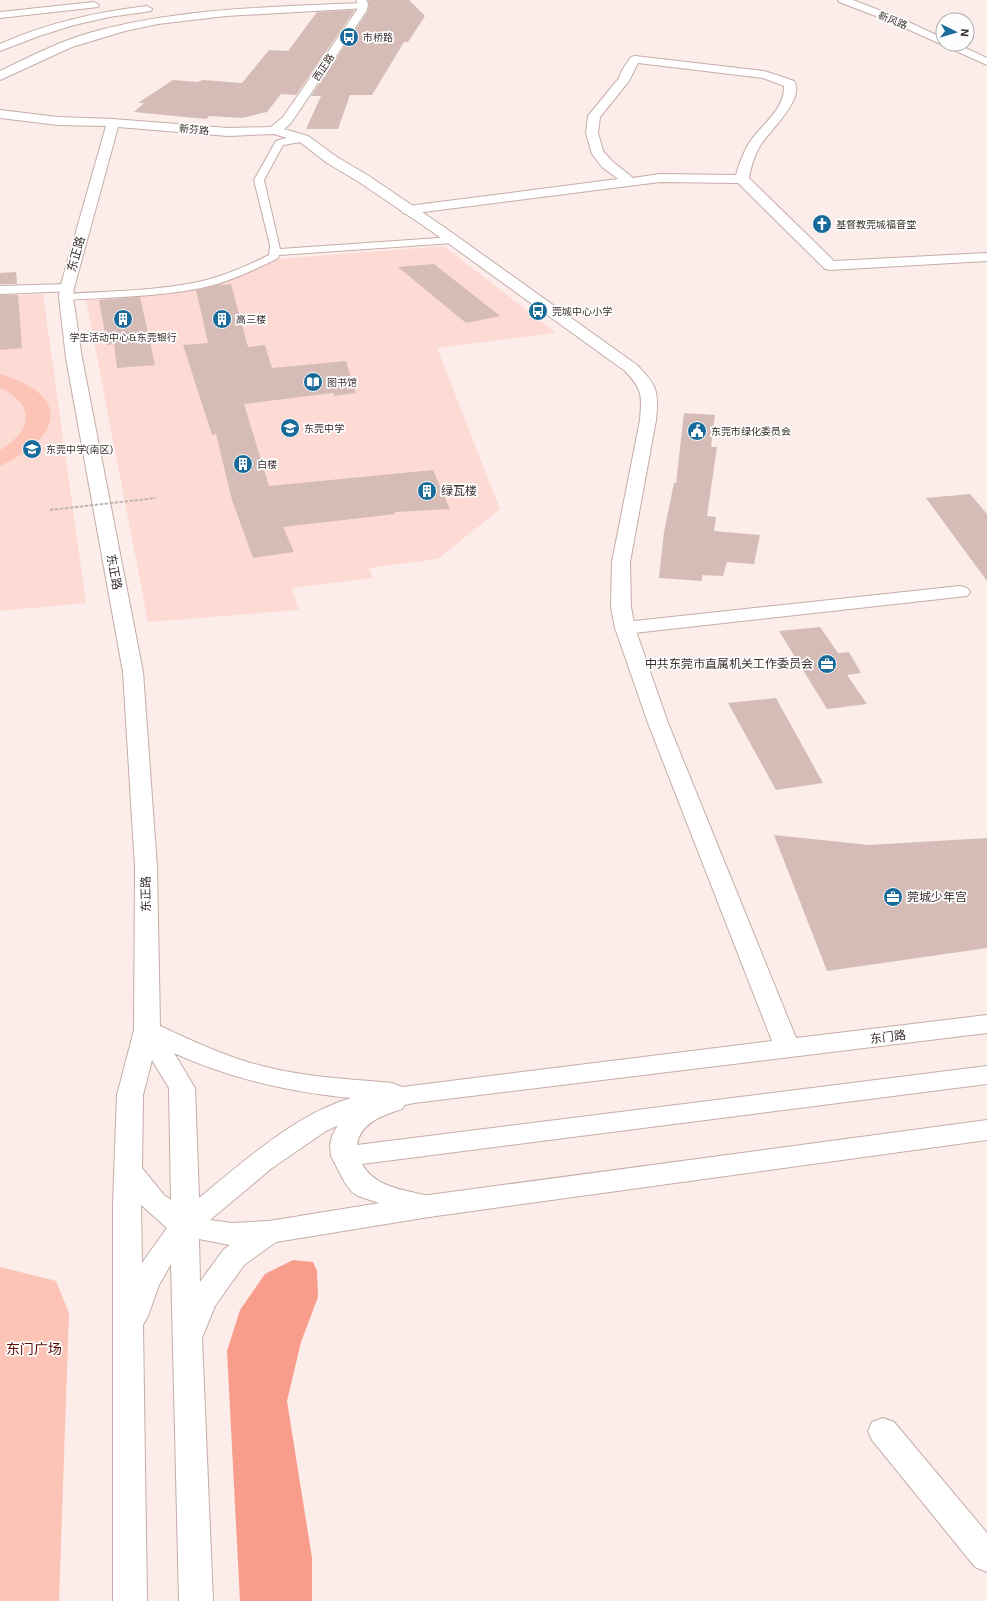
<svg xmlns="http://www.w3.org/2000/svg" width="987" height="1601" font-family="'Exo 2','Noto Sans SC',sans-serif">
<rect width="100%" height="100%" fill="#fcedea"/>
<g fill="#fddbd4">
<path d="M 444,246 L 556,333 L 437,348 L 500,509 L 438,559 L 369,568 L 373,578 L 292,588 L 299,610 L 148,622 L 85,295 L 200,287 L 256,270 L 277,259 Z"/>
<path d="M 43,294 L 86,603 L 0,611 L 0,296 Z"/>
</g>
<g fill="#fcc3b7">
<path d="M 0,374 C 74,396 61,438 0,466 L 0,450 C 32,431 37,405 0,388 Z"/>
<path d="M 0,1267 L 56,1281 L 69,1313 L 59,1601 L 0,1601 Z"/>
</g>
<path fill="#f89d8c" d="M 293,1260 L 313,1262 L 317,1271 L 318,1297 L 301,1342 L 287,1401 L 312,1558 L 312,1601 L 240,1601 L 227,1351 L 240,1310 L 265,1274 Z"/>
<g fill="#d5bcb7">
<path d="M 368,0 L 409,0 L 425,16 L 408,42 L 404,42 L 372,95 L 350,95 L 338,129 L 306,129 L 321,96 L 311,96 L 368,11 L 369,4 Z"/>
<path d="M 355,10 L 296,95 L 281,94 L 267,112 L 242,118 L 209,116 L 206,119 L 134,112 L 144,103 L 138,103 L 173,80 L 197,82 L 203,80 L 242,83 L 269,50 L 288,51 L 317,12 Z"/>
<path d="M 434,264 L 500,316 L 466,323 L 398,267 Z"/>
<path d="M 16,272 L 17,284 L 0,284 L 0,273 Z"/>
<path d="M 231,284 L 248,347 L 265,345 L 272,368 L 346,361 L 356,393 L 334,396 L 333,393 L 244,404 L 269,486 L 433,470 L 450,509 L 395,512 L 395,514 L 283,527 L 294,552 L 253,558 L 232,500 L 216,434 L 212,435 L 183,345 L 208,343 L 196,290 L 217,285 Z"/>
<path d="M 0,295 L 18,295 L 22,348 L 0,350 Z"/>
<path d="M 140,297 L 155,365 L 117,368 L 114,344 L 107,345 L 99,300 Z"/>
<path d="M 684,413 L 715,415 L 711,447 L 717,447 L 707,516 L 716,517 L 714,531 L 760,535 L 754,564 L 727,562 L 723,576 L 702,575 L 702,581 L 659,578 L 664,532 L 674,483 L 676,483 Z"/>
<path d="M 970,494 L 987,514 L 987,581 L 926,498 Z"/>
<path d="M 820,627 L 838,653 L 849,652 L 861,673 L 847,675 L 867,704 L 827,709 L 779,631 Z"/>
<path d="M 776,698 L 823,783 L 776,790 L 728,703 Z"/>
<path d="M 774,835 L 869,845 L 987,838 L 987,948 L 827,971 Z"/>
</g>
<g fill="none" stroke-linecap="round" stroke-linejoin="round">
<g stroke="#c5ada8" stroke-width="2">
<path id="lane" d="M 304,136 L 309,139 L 307,141 L 283,145 L 264,180 L 280,249 L 453,237 L 458,240 L 453,243 L 279,255 L 278,258 C 255,270 226,283 201,288 C 157,297 111,297 66,300 L 61,297 L 66,294 C 109,291 155,291 198,282 C 222,277 247,266 269,255 L 270,245 L 254,180 L 276,141 L 289,137 Z"/>
</g>
<g stroke="#c5ada8" stroke-width="2">
<g id="street">
<path d="M 94,2 L 99,5 L 98,7 L 0,18 L 0,12 Z"/>
<path d="M 362,3 L 366,4 L 367,6 L 366,8 L 226,16 L 158,24 L 125,31 L 72,47 L 0,80 L 0,71 C 29,57 58,42 89,33 C 178,8 270,7 362,3 Z"/>
<path d="M 147,6 L 152,9 L 151,11 L 109,17 L 74,25 L 39,36 L 0,51 L 0,44 C 47,23 96,12 147,6 Z"/>
<path d="M 635,56 L 764,71 L 786,78 L 794,81 C 806,99 768,132 760,146 C 754,156 751,167 749,178 L 834,261 L 987,253 L 987,261 L 830,270 L 825,269 L 738,183 L 660,182 L 408,214 L 403,213 L 401,210 L 403,207 L 408,206 L 618,179 L 602,167 L 592,154 L 586,133 L 588,116 L 619,78 L 622,70 L 631,57 ZM 638,63 L 763,78 L 784,86 C 785,109 761,125 749,143 C 743,153 739,164 736,175 L 660,174 L 633,178 L 612,161 L 603,151 L 598,133 L 600,117 L 629,81 Z"/>
<path d="M 67,284 L 72,285 L 74,288 L 72,291 L 0,294 L 0,286 Z"/>
<path d="M 960,586 L 967,588 L 970,592 L 967,596 L 625,634 L 618,632 L 615,628 L 618,624 L 625,622 Z"/>
<path d="M 987,1066 L 987,1084 L 362,1164 C 377,1191 412,1190 439,1199 L 443,1206 L 439,1213 L 429,1217 L 394,1208 L 358,1196 L 352,1192 L 345,1183 L 331,1156 L 330,1145 L 332,1136 L 340,1121 L 351,1111 L 364,1102 L 393,1093 L 402,1095 L 406,1102 L 402,1109 C 384,1115 360,1122 357,1145 Z"/>
<path d="M 883,1418 L 894,1422 L 987,1533 L 987,1572 L 975,1567 L 872,1440 L 868,1431 L 872,1422 Z"/>
</g>
</g>
<g stroke="#c5ada8" stroke-width="2">
<g id="secondary">
<path d="M 356,0 L 366,0 L 368,4 L 367,10 L 291,123 L 284,129 L 308,136 L 337,157 L 369,176 L 444,227 L 637,365 C 657,386 659,390 656,420 L 630,562 L 631,607 L 635,628 L 668,723 L 796,1038 L 987,1015 L 987,1033 L 414,1103 L 362,1114 L 326,1131 L 272,1168 L 210,1220 L 232,1223 L 269,1221 L 429,1195 L 987,1120 L 987,1140 L 429,1217 L 276,1242 L 244,1265 L 215,1306 L 202,1338 L 213,1601 L 179,1601 L 171,1264 L 159,1285 L 148,1316 L 143,1325 L 147,1601 L 113,1601 L 113,1203 L 117,1095 L 134,1030 L 135,867 L 123,672 L 66,358 L 59,297 L 60,288 L 106,126 L 58,125 L 0,118 L 0,110 L 58,117 L 113,119 L 228,128 L 271,127 L 283,117 L 357,10 L 358,4 ZM 118,127 L 228,136 L 274,134 L 300,142 L 327,163 L 359,182 L 434,233 L 625,371 C 643,390 642,395 640,420 L 612,562 L 611,607 L 615,628 L 648,723 L 772,1041 L 402,1087 L 392,1083 C 349,1079 304,1077 262,1066 C 226,1057 193,1041 160,1026 L 157,867 L 143,672 L 82,358 L 73,297 L 74,288 ZM 174,1053 C 231,1079 289,1092 351,1098 C 296,1114 243,1162 199,1198 L 195,1088 ZM 152,1060 L 169,1088 L 171,1200 L 164,1195 L 142,1168 L 143,1095 ZM 141,1205 L 167,1228 L 142,1263 ZM 199,1239 L 230,1245 L 224,1249 L 200,1282 Z"/>
<path d="M 838,0 L 853,0 L 902,19 L 943,38 L 943,44 L 957,44 L 987,58 L 987,65 L 894,23 L 839,2 Z"/>
</g>
</g>
<use href="#lane" fill="#fff" fill-rule="evenodd"/>
<use href="#street" fill="#fff" fill-rule="evenodd"/>
<use href="#secondary" fill="#fff" fill-rule="evenodd"/>
<path stroke="#c0b3b0" stroke-width="2" stroke-dasharray="3.5 1.5" stroke-linecap="butt" d="M 50,510 L 156,498"/>
</g>
<defs>
<g id="bus-disc" transform="scale(1)"><circle r="9.5" fill="#186a9b" stroke="#fefefe"/><path d="M-5-6H5V4H4V6H2V4H-2V6H-4V4H-5ZM-3.5-4V0h7V-4ZM-3.5 1.2v1.5H-2V1.2ZM2 1.2v1.5H3.5V1.2Z" fill="#fff"/></g>
<g id="church-disc" transform="scale(1)"><circle r="9.5" fill="#186a9b" stroke="#fefefe"/><path d="M-1.2-6h2.4v3.5h3.3v2.4h-3.3V6h-2.4V-.1h-3.3v-2.4h3.3Z" fill="#fff"/></g>
<g id="building-disc" transform="scale(1)"><circle r="9.5" fill="#186a9b" stroke="#fefefe"/><path d="M-4-6H4V6H1V3H-1V6H-4ZM-2.5-4.3h1.7v1.8h-1.7ZM.8-4.3h1.7v1.8H.8ZM-2.5-1h1.7V.8h-1.7ZM.8-1h1.7V.8H.8Z" fill="#fff"/></g>
<g id="library-disc" transform="scale(1)"><circle r="9.5" fill="#186a9b" stroke="#fefefe"/><path d="M-6-4Q-3-5.5-.7-3.5V5Q-3 3-6 4ZM6-4Q3-5.5 .7-3.5V5Q3 3 6 4Z" fill="#fff"/></g>
<g id="school-disc" transform="scale(1)"><circle r="9.5" fill="#186a9b" stroke="#fefefe"/><path d="M0-5L7-2L0 1L-7-2ZM-4 1L0 2.5L4 1V4Q0 6-4 4Z" fill="#fff"/></g>
<g id="civic-disc" transform="scale(1)"><circle r="9.5" fill="#186a9b" stroke="#fefefe"/><path d="M-.6-6.5H3V-4.5H.6V-3L4-1V1h2V6H-6V1h2V-1L-.6-3ZM-1.2 2.5V6h2.4V2.5Z" fill="#fff"/></g>
<g id="office-disc" transform="scale(1)"><circle r="9.5" fill="#186a9b" stroke="#fefefe"/><path d="M-6-3h4V-5.5h4V-3h4V5H-6ZM-1-4.5V-3h2v-1.5ZM-6 0V1H6V0Z" fill="#fff"/></g>
</defs>
<g fill-rule="evenodd">
<use href="#bus-disc" x="349" y="37"/>
<use href="#church-disc" x="822" y="224"/>
<use href="#bus-disc" x="538" y="311"/>
<use href="#building-disc" x="123" y="319"/>
<use href="#building-disc" x="222" y="319"/>
<use href="#library-disc" x="313" y="382"/>
<use href="#school-disc" x="290" y="428"/>
<use href="#civic-disc" x="697" y="431"/>
<use href="#school-disc" x="32" y="449"/>
<use href="#building-disc" x="243" y="464"/>
<use href="#building-disc" x="427" y="491"/>
<use href="#office-disc" x="827" y="664"/>
<use href="#office-disc" x="893" y="897"/>
</g>
<g text-anchor="middle" stroke-width="3.5" stroke-linejoin="round" paint-order="stroke">
<g font-size="10" fill="#382f2d" stroke="#fefefe">
<text transform="translate(893 20) rotate(22)" y="4">新风路</text>
<text transform="translate(323 67) rotate(-56)" y="4">西正路</text>
<text transform="translate(194 129) rotate(5)" y="4">新芬路</text>
</g>
<g font-size="10" fill="#382f2d" stroke="#fefefe" text-anchor="start">
<text x="363" y="41">市桥路</text>
<text x="836" y="228">基督教莞城福音堂</text>
<text x="552" y="315">莞城中心小学</text>
<text x="236" y="323">高三楼</text>
<text x="123" y="341" text-anchor="middle">学生活动中心&amp;东莞银行</text>
<text x="327" y="386">图书馆</text>
<text x="304" y="432">东莞中学</text>
<text x="711" y="435">东莞市绿化委员会</text>
<text x="46" y="453">东莞中学(南区)</text>
<text x="257" y="468">白楼</text>
</g>
<g font-size="12" fill="#382f2d" stroke="#fefefe">
<text transform="translate(76 254) rotate(-74)" y="4">东正路</text>
<text transform="translate(114 572) rotate(79)" y="4">东正路</text>
<text transform="translate(146 894) rotate(-91)" y="4">东正路</text>
<text transform="translate(888 1037) rotate(-7)" y="4">东门路</text>
</g>
<g font-size="12" fill="#382f2d" stroke="#fefefe" text-anchor="start">
<text x="441" y="495">绿瓦楼</text>
<text x="813" y="668" text-anchor="end">中共东莞市直属机关工作委员会</text>
<text x="907" y="901">莞城少年宫</text>
</g>
<g font-size="14" fill="#5b0b02" stroke="#fefefe">
<text x="34" y="1354">东门广场</text>
</g>
</g>
<g transform="translate(955 32) rotate(95)"><circle r="19" fill="#fefefe" stroke="#afabaa"/>
<path d="M0-3L7 15L0 10L-7 15Z" fill="#186a9b"/>
<text y="-6" font-size="11" font-weight="bold" text-anchor="middle" fill="#382f2d">N</text>
</g>
</svg>
